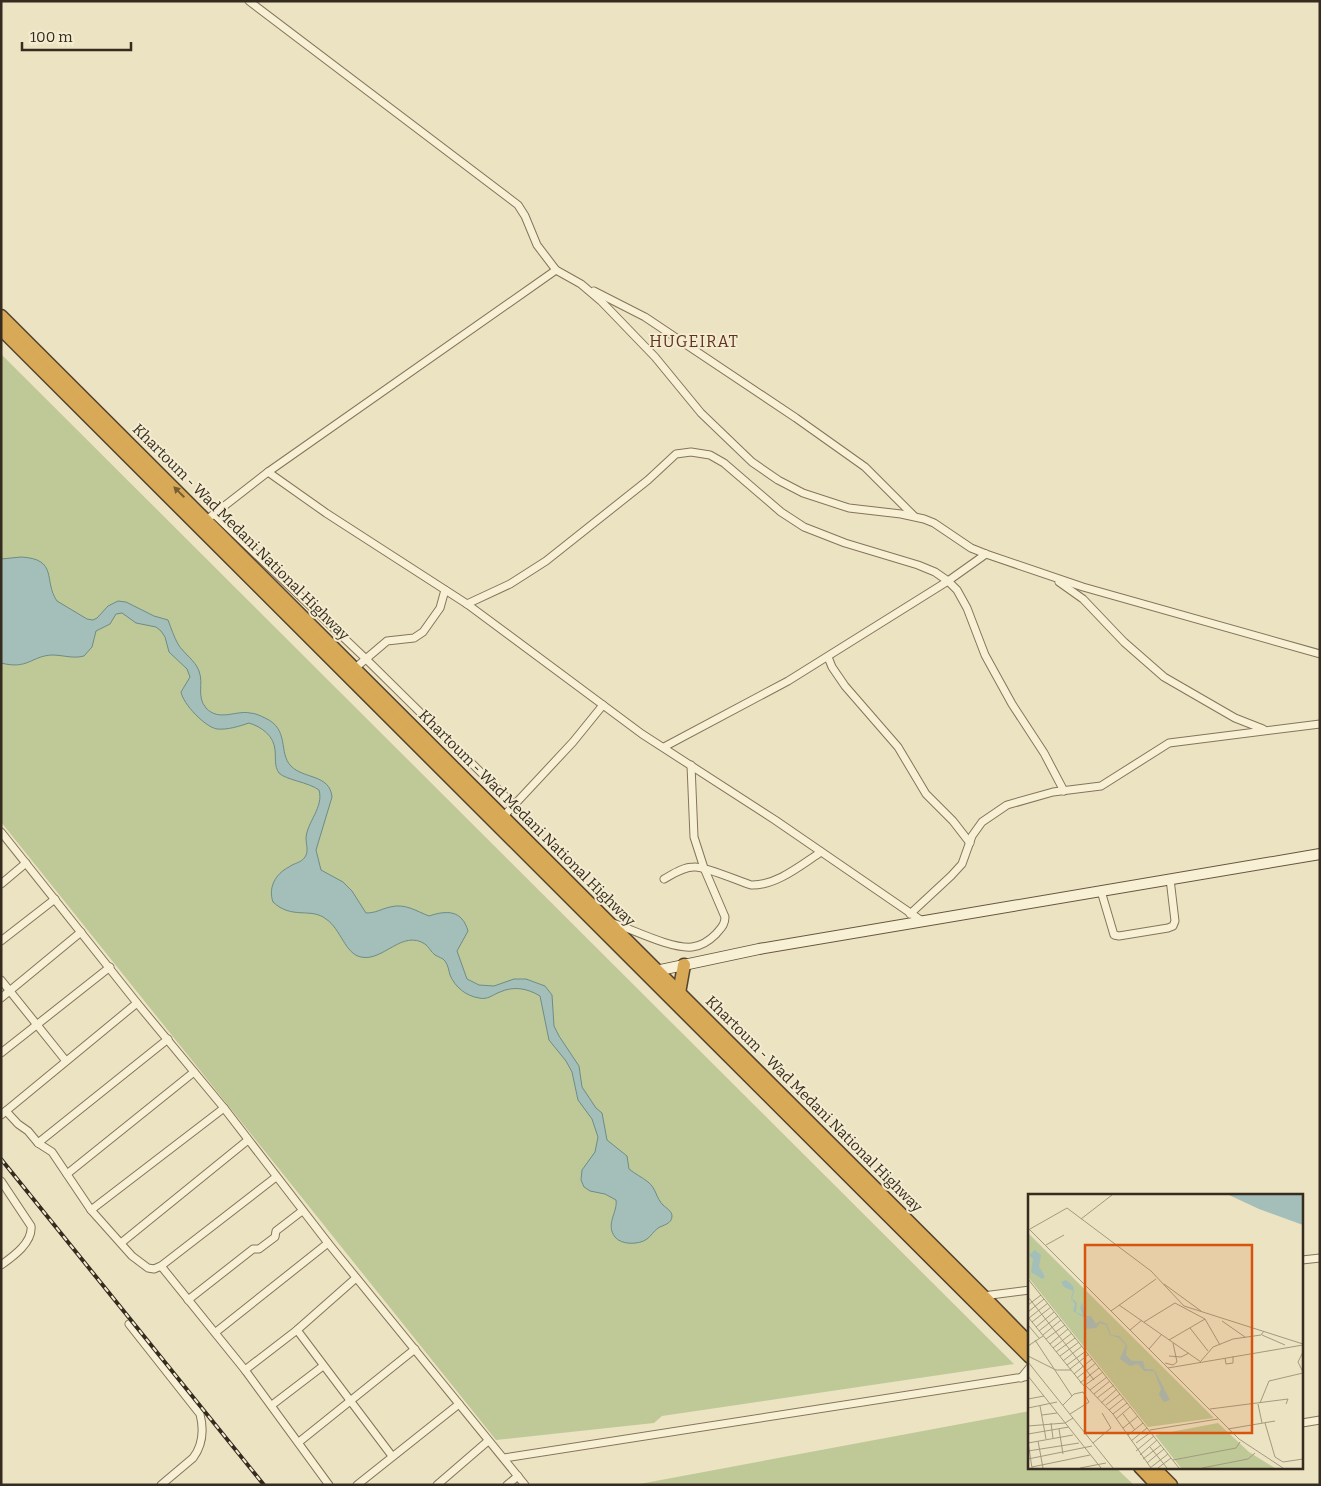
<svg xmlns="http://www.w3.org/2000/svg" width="1321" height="1486" font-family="Bitter,serif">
<rect width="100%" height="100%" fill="#ece3c2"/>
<g fill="#bfc997">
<path d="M 1,354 L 1014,1364 L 662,1416 L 654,1423 L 496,1440 L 1,822 Z"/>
<path d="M 1030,1411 L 1030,1467 L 1115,1467 L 1134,1485 L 634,1485 Z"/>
</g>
<path fill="#a4bfb9" stroke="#6c8c87" d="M 21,557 C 59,559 43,581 57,601 L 87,619 L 93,620 L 97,618 L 108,606 L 118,601 L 126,602 L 154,616 L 168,620 C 171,628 174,637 178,644 C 184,654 195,660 199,671 C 204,684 196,696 206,708 C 219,722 236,710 250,713 C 255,713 261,716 265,718 C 290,729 278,753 291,766 C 303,779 330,774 332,797 L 316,850 L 321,870 L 343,882 L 352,891 L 366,913 C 376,913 381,909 390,907 C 405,903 416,911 429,916 C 447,910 462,910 468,931 L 457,951 L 467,979 L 479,985 L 494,986 L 514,979 L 526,979 L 545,986 L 552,995 L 554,1026 L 559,1036 L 579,1066 L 582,1087 L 596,1108 L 602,1113 L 607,1140 L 627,1156 L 629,1169 C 635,1174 642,1177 648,1182 C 656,1188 656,1198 663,1205 C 666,1208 672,1211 672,1216 C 672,1224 663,1225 658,1228 C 654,1231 651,1236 647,1239 C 639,1245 621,1245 615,1237 C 605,1224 618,1212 616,1200 L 605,1194 L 590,1191 L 584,1187 L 581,1180 L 582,1170 L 595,1152 L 598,1137 L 592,1119 L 578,1100 L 572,1072 L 566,1061 L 549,1040 L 540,996 C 527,988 513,986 500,992 C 492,995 488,1000 479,998 C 466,996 455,987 450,975 C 449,971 448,965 445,961 C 443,958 438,957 435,955 C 431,952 429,947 425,944 C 402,929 383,962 361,957 C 345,954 341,929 326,919 C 311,907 292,920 273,902 C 268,888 275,874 289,867 C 294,863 301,863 305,857 C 309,851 306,845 306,838 C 307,822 324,807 319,790 C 308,782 286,780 279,773 C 274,766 276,758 275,750 C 274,736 262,727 249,723 C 240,726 228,730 217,729 C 205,727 183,704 181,692 L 190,677 L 187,669 L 169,652 L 165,637 L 161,631 L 156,627 L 136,623 L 122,613 L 116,614 L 110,624 L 96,631 L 92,647 L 84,656 C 73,659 63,655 52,655 C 31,656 28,670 1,663 L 1,559 Z"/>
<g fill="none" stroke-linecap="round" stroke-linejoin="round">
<g stroke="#85745a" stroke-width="9">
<g id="street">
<path d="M 249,1 L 518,205 L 525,216 L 537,245 L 556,270 L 581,284 L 601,301 L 655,357 L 701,413 L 752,462 L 778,480 L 803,493 L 849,508 L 901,514 L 924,519 L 934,523 L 971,548 L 986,554 L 1083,587 L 1320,654"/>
<path d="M 594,291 L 645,317 L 796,418 L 865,467 L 914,516"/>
<path d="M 268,472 L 326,513 L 467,604 L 642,734 L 775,820 L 922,921"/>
<path d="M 214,514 L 366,659 L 514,805"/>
<path d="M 205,521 L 268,472 L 556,270"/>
<path d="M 1059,582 L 1083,599 L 1124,642 L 1164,677 L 1235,718 L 1263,729"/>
<path d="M 467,604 L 510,584 L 546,561 L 648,480 L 676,454 L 691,452 L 710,455 L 724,463 L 781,512 L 804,527 L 845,543 L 918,565 L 935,572 L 948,581 L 957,590 L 967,608 L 985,655 L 1012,704 L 1044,753 L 1064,791"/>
<path d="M 828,657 L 832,667 L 845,686 L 898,747 L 926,794 L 953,821 L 970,843"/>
<path d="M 354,669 L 387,641 L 414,638 L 423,632 L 440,608 L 445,590"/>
<path d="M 664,747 L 788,681 L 948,581 L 986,554"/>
<path d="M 503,817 L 573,742 L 603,705"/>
<path d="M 1,832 L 137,1003 L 224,1108 L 328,1243 L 525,1485"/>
<path d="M 664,879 C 673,874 683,867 694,867 C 705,866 738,881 751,885 C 776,886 801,865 821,852"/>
<path d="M 1,884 L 26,863"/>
<path d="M 1101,891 L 1114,935 L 1119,936 L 1168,928 L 1173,926 L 1175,921 L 1170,879"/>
<path d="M 910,914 L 951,876 L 962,864 L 972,836 L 982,822 L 1007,805 L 1053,792 L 1101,786 L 1169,743 L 1320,724"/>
<path d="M 613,923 C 634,930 671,949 692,947 C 702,946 710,940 716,934 C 721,928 725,925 725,917 L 704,868 L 694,837 L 691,765"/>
<path d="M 1,941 L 55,899"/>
<path d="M 1,980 L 66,1061"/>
<path d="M 1,998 L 81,932"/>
<path d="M 1,1053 L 110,967"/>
<path d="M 6,1111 L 18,1124 L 28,1131 L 38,1143 L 52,1152 L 91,1210 L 132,1256 L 148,1268 L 154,1269 L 161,1266 L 276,1177"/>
<path d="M 1,1115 L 137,1003"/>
<path d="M 38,1143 L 168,1039"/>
<path d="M 67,1174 L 194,1072"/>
<path d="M 1,1181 L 31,1226 C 33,1242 14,1256 1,1265"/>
<path d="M 91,1210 L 224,1108"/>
<path d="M 121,1243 L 248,1140"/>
<path d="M 1302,1260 L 1320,1258"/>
<path d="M 161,1266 L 245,1370 L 329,1485"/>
<path d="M 983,1296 L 1030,1290"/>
<path d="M 188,1300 L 253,1249 L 259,1249 L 275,1237 L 276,1231 L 302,1211"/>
<path d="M 129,1324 L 200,1414 C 204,1430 203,1445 193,1458 L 161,1485"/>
<path d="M 297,1330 L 392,1456"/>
<path d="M 216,1332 L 328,1243"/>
<path d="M 245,1370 L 297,1330 L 356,1278"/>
<path d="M 1021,1378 L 1030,1367"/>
<path d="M 272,1405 L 323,1366"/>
<path d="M 1302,1423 L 1320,1420"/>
<path d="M 299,1442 L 415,1349"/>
<path d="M 504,1458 L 1030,1376"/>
<path d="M 357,1485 L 459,1404"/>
<path d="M 437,1485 L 488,1441"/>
<path d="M 507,1485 L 518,1476"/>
</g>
</g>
<g stroke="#66553d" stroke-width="12">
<path id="secondary" d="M 651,972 L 759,949 L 1320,854"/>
</g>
<g stroke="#53422e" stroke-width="15">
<g id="highway">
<path d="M 1,316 L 983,1296 L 1030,1344"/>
<path d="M 1,329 L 1030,1357"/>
<path d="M 679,993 L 684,965"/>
<path d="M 1140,1467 L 1157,1485"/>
<path d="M 1153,1467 L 1171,1485"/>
</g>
</g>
<use href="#street" stroke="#f7f0d5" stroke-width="7"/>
<use href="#secondary" stroke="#f7f0d5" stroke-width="10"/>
<use href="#highway" stroke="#d8a956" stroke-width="12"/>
<g stroke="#352b1e" stroke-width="4">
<path id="rail" d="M 1,1159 L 264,1485"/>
</g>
<use href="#rail" stroke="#f4ecd1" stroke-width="2" stroke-dasharray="5.5" stroke-linecap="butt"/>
</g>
<defs><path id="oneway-solid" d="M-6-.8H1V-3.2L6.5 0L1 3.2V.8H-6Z" transform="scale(1.25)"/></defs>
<use fill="#765d34" href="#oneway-solid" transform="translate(179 492) rotate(-135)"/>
<g text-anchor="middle" stroke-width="4" stroke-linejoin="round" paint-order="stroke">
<g font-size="15" fill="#352b1e" stroke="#f4ecd1">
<text transform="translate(241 532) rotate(45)" y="5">Khartoum - Wad Medani National Highway</text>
<text transform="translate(527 818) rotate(45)" y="5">Khartoum - Wad Medani National Highway</text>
<text transform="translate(814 1104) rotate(45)" y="5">Khartoum - Wad Medani National Highway</text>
</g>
<g font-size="16" letter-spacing="1" fill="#60321f" stroke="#f4ecd1">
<text x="694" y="347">HUGEIRAT</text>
</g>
</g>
<g transform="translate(1028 1194)">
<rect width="275" height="275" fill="#ece3c2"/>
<path d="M 0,39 L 186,224 L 120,233 L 0,83 ZM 190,229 L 221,258 L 247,274 L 153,274 L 127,241 Z" fill="#bfc997"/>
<path d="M 201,1 L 275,1 L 275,31 L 231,15 ZM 7,56 L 13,61 L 11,72 L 17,83 L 14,85 L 3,78 L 5,65 L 1,61 ZM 38,86 L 45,92 L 46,98 L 44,104 L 49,109 L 48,118 L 55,121 L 52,114 L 54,108 L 57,122 L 63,122 L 68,130 L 72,127 L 79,130 L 83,141 L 91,142 L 99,151 L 98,161 L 104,167 L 115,167 L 117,175 L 124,175 L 127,177 L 142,206 L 136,208 L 131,201 L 133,195 L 126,177 L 116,177 L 110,170 L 102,172 L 92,165 L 98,151 L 91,144 L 82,141 L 78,131 L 72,129 L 68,134 L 57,135 L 57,124 L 45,117 L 47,110 L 43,104 L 45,97 L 36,93 L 33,88 Z" fill="#a4bfb9"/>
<path fill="none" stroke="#a39980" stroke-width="1" d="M 53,25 L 84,1M 0,34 L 211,245 L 255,274M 2,35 L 39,14 L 123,77 L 156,112 L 275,150M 18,51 L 36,41M 0,85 L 151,274M 136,90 L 173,117M 0,103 L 66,186M 0,111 L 13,101M 91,111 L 173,168M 83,117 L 128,85M 0,118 L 16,105M 0,123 L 56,192 L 75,178M 1,124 L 20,109M 194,127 L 217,143M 4,128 L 23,113M 116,128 L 147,109 L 177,125 L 192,151M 0,131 L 11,144M 8,133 L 26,118M 162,134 L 180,157M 102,136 L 114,126M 11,137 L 30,122M 15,141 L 33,126M 234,141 L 257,151M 18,145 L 37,131M 7,146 L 44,202M 141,146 L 177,125M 22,150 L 40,135M 0,152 L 15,142M 25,154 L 44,139M 121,155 L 134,140M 28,158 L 47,144M 275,158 L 270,168 L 275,178M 0,162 L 28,176 L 43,176M 32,162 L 51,148M 141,162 L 153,163 L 161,159M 197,164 L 198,170 L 205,169 L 205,162M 35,167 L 54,152M 173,167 L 185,153 L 205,145 L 233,141 L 236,137M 0,168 L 85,274M 137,169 L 145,171 L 149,168 L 145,149M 39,171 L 58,157M 140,174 L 275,151M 42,175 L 61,160M 46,180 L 64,165M 0,182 L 73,274M 49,184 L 68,169M 52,189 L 71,174M 58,192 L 85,220 L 123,274M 62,196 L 79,183M 66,200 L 82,187M 69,204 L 86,191M 0,205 L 16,202M 73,209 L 89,195M 232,209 L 241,187 L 275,179M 230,210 L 234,229M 35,211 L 46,200 L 55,198 L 61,208 L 42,220M 78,211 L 92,200M 12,212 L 18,245M 0,214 L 29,208M 182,215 L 260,205 L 258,210M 81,216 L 96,204M 85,220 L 99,209M 95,220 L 107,236M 14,221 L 29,219M 88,225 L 102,213M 23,229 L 25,244M 237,229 L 247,263 L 255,268 L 275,265M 0,232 L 37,229 L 45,224M 95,234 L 110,222M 31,235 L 35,260M 200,235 L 247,227M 122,236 L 190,225M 0,240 L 41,233M 100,241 L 115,229M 10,247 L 15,274M 103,247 L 119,234M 0,248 L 4,274M 0,249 L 45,241M 65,249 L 83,234 L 74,219M 108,249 L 123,238M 122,253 L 139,274M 0,257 L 51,249M 108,257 L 126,242M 112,261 L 129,246M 0,265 L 64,252M 115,265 L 133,251M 145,266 L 208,254 L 212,248M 119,269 L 136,255M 4,273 L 62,261M 52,274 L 78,269M 122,274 L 140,260M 130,274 L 143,264M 174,274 L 220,265 L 227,259"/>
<path fill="#d6540e" fill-opacity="0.15" stroke="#d6540e" stroke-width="2.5" d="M 57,51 L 224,51 L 224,239 L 57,239 Z"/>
<rect width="275" height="275" fill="none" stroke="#352b1e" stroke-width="2.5"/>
</g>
<rect width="1321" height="1486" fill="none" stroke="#352b1e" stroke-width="5"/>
<path d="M22 42v8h109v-8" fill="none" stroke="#352b1e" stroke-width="2.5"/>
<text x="30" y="42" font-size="15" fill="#352b1e" stroke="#f4ecd1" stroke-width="4" paint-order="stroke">100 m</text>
</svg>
